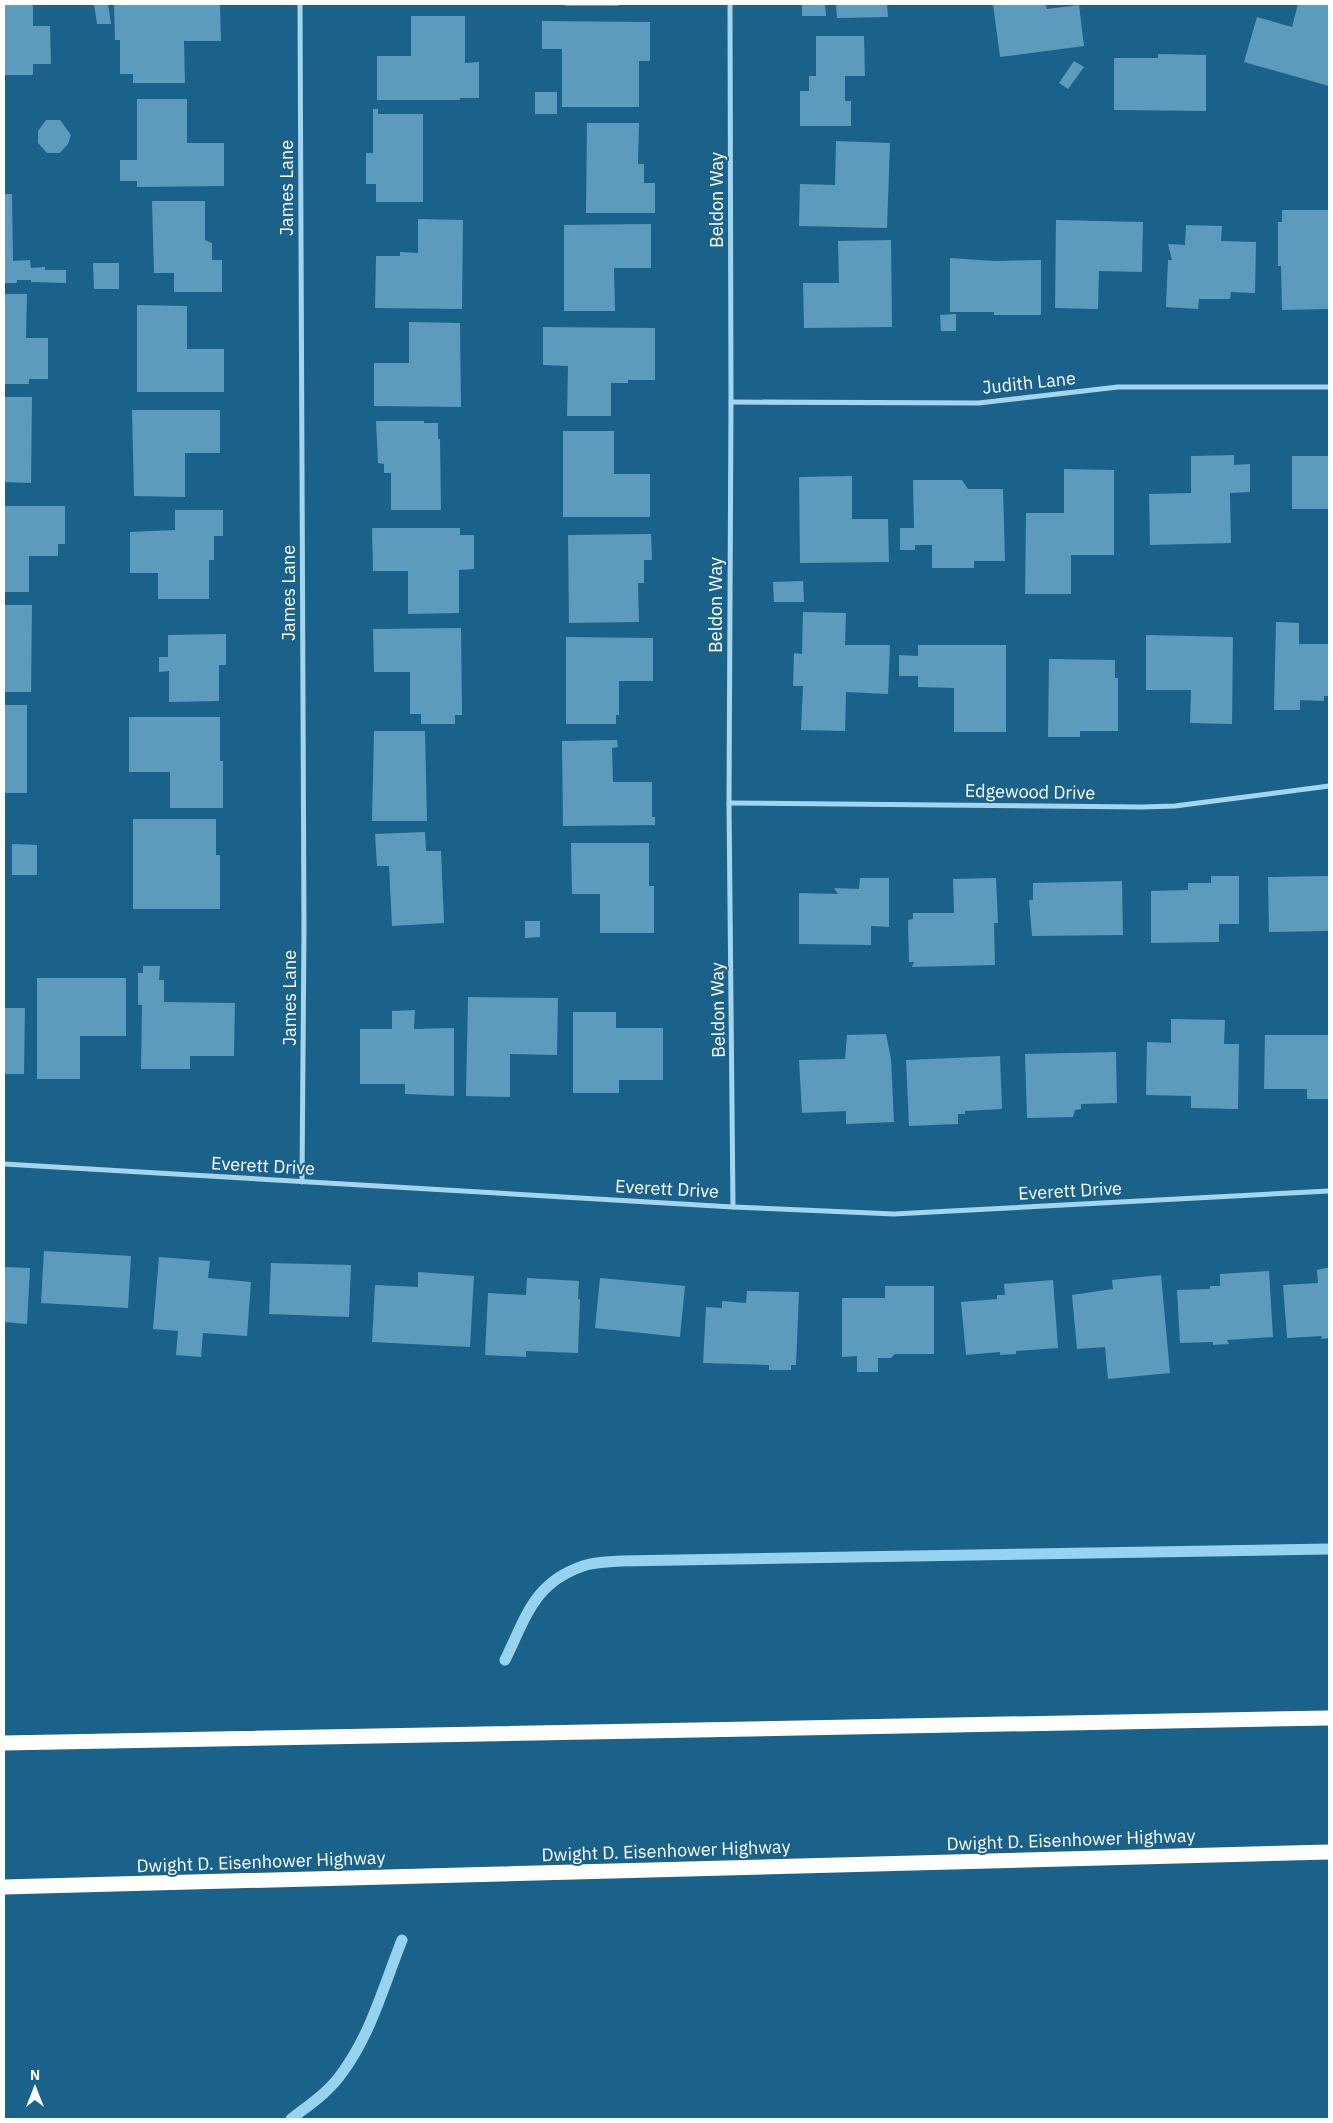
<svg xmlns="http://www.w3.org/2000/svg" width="1333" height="2123" font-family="'IBM Plex Sans',sans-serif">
<rect width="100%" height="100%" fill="#1b628a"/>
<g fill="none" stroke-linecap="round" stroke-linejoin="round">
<g stroke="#97d2ef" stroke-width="11">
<path d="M 505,1660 C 526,1618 533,1583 583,1566 C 594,1562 609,1562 621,1561 L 1329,1549"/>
<path d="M 291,2119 C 309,2105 329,2092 342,2073 C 371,2034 384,1985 402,1940"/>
</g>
</g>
<g fill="#5c9bbd">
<path d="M 4,4 L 33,4 L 33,26 L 50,26 L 51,64 L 33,64 L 33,75 L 4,75 Z"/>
<path d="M 94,4 L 108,4 L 111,24 L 97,24 Z"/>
<path d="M 114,4 L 220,4 L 221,41 L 184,41 L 185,83 L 133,83 L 133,74 L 120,74 L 120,40 L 115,40 Z"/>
<rect x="565" y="4" width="53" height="2"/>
<path d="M 802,4 L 825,4 L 826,16 L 802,16 Z"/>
<path d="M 836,4 L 887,4 L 888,17 L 837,18 Z"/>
<path d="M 993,4 L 1046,4 L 1047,9 L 1079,5 L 1084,46 L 1000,57 Z"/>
<path d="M 1298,4 L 1329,4 L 1329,86 L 1244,62 L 1257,17 L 1292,27 Z"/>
<path d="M 411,16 L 465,16 L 465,63 L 479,62 L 479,98 L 460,98 L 460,100 L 377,100 L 377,56 L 411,56 Z"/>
<path d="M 542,21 L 650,22 L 650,61 L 639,61 L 639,107 L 562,107 L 562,49 L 542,49 Z"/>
<path d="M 816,36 L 864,36 L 865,76 L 845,76 L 845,101 L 851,101 L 851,126 L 800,126 L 800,91 L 809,91 L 809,76 L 816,76 Z"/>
<path d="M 1158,54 L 1206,55 L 1206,111 L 1114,110 L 1114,58 L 1158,58 Z"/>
<path d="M 1074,61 L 1084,67 L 1068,89 L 1059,83 Z"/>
<rect x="535" y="92" width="22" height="22"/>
<path d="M 137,99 L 187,99 L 187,143 L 224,143 L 224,186 L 137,187 L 137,181 L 120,181 L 120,160 L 137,160 Z"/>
<path d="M 373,109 L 378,109 L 378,114 L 423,114 L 423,202 L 376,202 L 376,184 L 366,184 L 366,153 L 373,153 Z"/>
<path d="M 46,120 L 60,120 L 71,135 L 68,144 L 60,153 L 47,153 L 38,143 L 38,131 Z"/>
<path d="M 587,123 L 639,123 L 638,164 L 644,164 L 644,183 L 655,183 L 655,213 L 586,213 Z"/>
<path d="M 836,141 L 890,143 L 887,228 L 799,226 L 800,184 L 835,185 Z"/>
<path d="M 4,194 L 12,194 L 13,261 L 30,260 L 31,268 L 45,267 L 45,270 L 66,270 L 66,283 L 31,282 L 31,280 L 17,280 L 17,283 L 4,283 Z"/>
<path d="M 152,201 L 205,201 L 205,240 L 212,243 L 212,260 L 222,260 L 222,292 L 174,292 L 174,273 L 154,273 Z"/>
<path d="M 1282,210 L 1329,210 L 1329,309 L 1282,310 L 1281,266 L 1278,266 L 1278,222 L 1282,222 Z"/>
<path d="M 418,219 L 463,220 L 462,309 L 375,308 L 376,256 L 400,256 L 400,252 L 418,253 Z"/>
<path d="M 1056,220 L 1143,222 L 1142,272 L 1099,271 L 1098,309 L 1055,308 Z"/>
<path d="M 651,224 L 651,268 L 614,268 L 615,311 L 564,311 L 564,225 Z"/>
<path d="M 1186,225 L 1222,226 L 1221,241 L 1256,242 L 1255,293 L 1231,292 L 1230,299 L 1199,299 L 1198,309 L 1166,307 L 1168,260 L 1172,260 L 1168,244 L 1185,245 Z"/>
<path d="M 891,240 L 892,327 L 804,328 L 803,283 L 839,283 L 838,241 Z"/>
<path d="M 950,258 L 994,261 L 1041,260 L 1041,315 L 994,315 L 994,312 L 950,312 Z"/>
<path d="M 93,263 L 119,263 L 119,289 L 94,289 Z"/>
<path d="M 4,294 L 27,294 L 26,338 L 48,338 L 48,379 L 29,379 L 29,384 L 4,384 Z"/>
<path d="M 137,305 L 187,306 L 187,349 L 224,349 L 224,392 L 137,392 Z"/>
<path d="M 956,314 L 956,331 L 941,331 L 940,315 Z"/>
<path d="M 409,322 L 460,323 L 461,407 L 374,406 L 374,363 L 409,363 Z"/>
<path d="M 543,327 L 655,328 L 655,380 L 628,380 L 628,383 L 611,383 L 611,416 L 567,416 L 568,366 L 543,365 Z"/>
<path d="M 4,397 L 32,397 L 31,483 L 4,482 Z"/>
<path d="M 132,410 L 220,410 L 220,453 L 185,453 L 185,497 L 134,496 Z"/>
<path d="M 376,421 L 424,421 L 424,423 L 438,423 L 438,439 L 440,439 L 441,510 L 391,510 L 391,473 L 384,473 L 384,464 L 378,463 Z"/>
<path d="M 563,431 L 614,431 L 614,474 L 650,474 L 650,517 L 563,517 Z"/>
<path d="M 1234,455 L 1234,465 L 1250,464 L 1250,492 L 1230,493 L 1231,543 L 1150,545 L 1149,494 L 1191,493 L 1191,456 Z"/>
<rect x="1292" y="456" width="37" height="53"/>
<path d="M 1064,469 L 1114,470 L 1114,555 L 1071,555 L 1071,594 L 1025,594 L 1026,513 L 1064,513 Z"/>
<path d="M 852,476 L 852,519 L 888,519 L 889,562 L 800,563 L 799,477 Z"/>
<path d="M 913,480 L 962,480 L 968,489 L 1003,489 L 1005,561 L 974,561 L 974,568 L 932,568 L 932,545 L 915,545 L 915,550 L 900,550 L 900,528 L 914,528 Z"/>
<path d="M 4,506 L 65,506 L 65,544 L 58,544 L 58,556 L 29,556 L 29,592 L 4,592 Z"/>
<path d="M 175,510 L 223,510 L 223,536 L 214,536 L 214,560 L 209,560 L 209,599 L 158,599 L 158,573 L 130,573 L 130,532 L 175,530 Z"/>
<path d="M 372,528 L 460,528 L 460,535 L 474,535 L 474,569 L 459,570 L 459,613 L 408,614 L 408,571 L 373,571 Z"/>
<path d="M 651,534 L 652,560 L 644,560 L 644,583 L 638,583 L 639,622 L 569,623 L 568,535 Z"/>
<path d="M 803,581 L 804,602 L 774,602 L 773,582 Z"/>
<path d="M 4,605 L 32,605 L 31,692 L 4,692 Z"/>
<path d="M 803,612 L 846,613 L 845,645 L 890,645 L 888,694 L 846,692 L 845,731 L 801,730 L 803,686 L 793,686 L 794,653 L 802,654 Z"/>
<path d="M 1276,622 L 1299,623 L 1299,644 L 1329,644 L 1329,696 L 1324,696 L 1324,701 L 1300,700 L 1300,710 L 1274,710 Z"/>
<path d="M 461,628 L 462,715 L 455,715 L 455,724 L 421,724 L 421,714 L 410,714 L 410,672 L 374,672 L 373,629 Z"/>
<path d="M 226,634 L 226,665 L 219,665 L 219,701 L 169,702 L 169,671 L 159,672 L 159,657 L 168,657 L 168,635 Z"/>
<path d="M 1146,635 L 1233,637 L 1232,724 L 1190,723 L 1191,690 L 1146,690 Z"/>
<path d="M 566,637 L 653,638 L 653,681 L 619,681 L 619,715 L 616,715 L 616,724 L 566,724 Z"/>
<path d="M 918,645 L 1006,645 L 1006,732 L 954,732 L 954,688 L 918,687 L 918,676 L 899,676 L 899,655 L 918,656 Z"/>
<path d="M 1049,659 L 1115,660 L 1115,678 L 1118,678 L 1118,731 L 1080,731 L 1080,737 L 1048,737 Z"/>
<rect x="4" y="705" width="23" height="88"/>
<path d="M 129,717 L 220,717 L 220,761 L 223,761 L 223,808 L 170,808 L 170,772 L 129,772 Z"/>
<path d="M 374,731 L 425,731 L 427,821 L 372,821 Z"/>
<path d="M 617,740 L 618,747 L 612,748 L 613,782 L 652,782 L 652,817 L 655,817 L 655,825 L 563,826 L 562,741 Z"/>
<path d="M 133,819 L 216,819 L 216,855 L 220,855 L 220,909 L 133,909 Z"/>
<path d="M 425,832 L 426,851 L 441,851 L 444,923 L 392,926 L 389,866 L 377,866 L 375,834 Z"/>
<path d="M 571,843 L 649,843 L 649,886 L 654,886 L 654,933 L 600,933 L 600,894 L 572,894 Z"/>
<path d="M 12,844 L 37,845 L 37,875 L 12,875 Z"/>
<path d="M 1211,876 L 1239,876 L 1239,924 L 1219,924 L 1219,942 L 1151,943 L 1151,891 L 1188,890 L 1188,883 L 1211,883 Z"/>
<path d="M 1329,876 L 1329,931 L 1269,932 L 1268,877 Z"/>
<path d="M 860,878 L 889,878 L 889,927 L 871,926 L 871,945 L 799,944 L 799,893 L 838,894 L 834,888 L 859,889 Z"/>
<path d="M 996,878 L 998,923 L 994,923 L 995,965 L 912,967 L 914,962 L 909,962 L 908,920 L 913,919 L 913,913 L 954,913 L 953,879 Z"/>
<path d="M 1122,881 L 1123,935 L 1032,936 L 1029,900 L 1033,900 L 1033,883 Z"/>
<path d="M 525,921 L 540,921 L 540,937 L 525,938 Z"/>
<path d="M 143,966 L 160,966 L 159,980 L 164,980 L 164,1002 L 235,1003 L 234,1056 L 190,1056 L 190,1069 L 141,1069 L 142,1005 L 138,1005 L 138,973 L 143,973 Z"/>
<path d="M 37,978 L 126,978 L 126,1036 L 80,1036 L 80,1079 L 37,1079 Z"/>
<path d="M 468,997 L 558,998 L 557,1055 L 510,1054 L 510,1097 L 466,1096 Z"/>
<path d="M 4,1008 L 25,1008 L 24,1074 L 4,1074 Z"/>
<path d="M 415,1010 L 414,1029 L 454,1028 L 454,1096 L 405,1094 L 405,1084 L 360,1084 L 360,1029 L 392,1029 L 392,1011 Z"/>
<path d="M 573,1012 L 616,1012 L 616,1028 L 663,1028 L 663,1080 L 619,1080 L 619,1093 L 573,1093 Z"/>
<path d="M 1171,1019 L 1225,1020 L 1224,1044 L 1239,1044 L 1238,1109 L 1191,1108 L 1191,1096 L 1146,1095 L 1147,1042 L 1171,1043 Z"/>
<path d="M 886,1034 L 891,1059 L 894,1122 L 846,1124 L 846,1111 L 802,1113 L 799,1060 L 845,1059 L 847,1035 Z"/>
<path d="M 1265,1035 L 1329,1035 L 1329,1099 L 1307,1099 L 1307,1089 L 1264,1089 Z"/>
<path d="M 1116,1052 L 1117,1103 L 1081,1104 L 1081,1109 L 1075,1110 L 1073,1117 L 1027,1118 L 1025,1054 Z"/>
<path d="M 1000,1056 L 1002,1109 L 965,1111 L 965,1114 L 958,1114 L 958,1124 L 909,1126 L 906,1060 Z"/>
<path d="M 44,1251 L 131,1256 L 128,1308 L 41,1303 Z"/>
<path d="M 159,1257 L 210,1261 L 208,1278 L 251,1282 L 247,1336 L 203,1333 L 201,1357 L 176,1355 L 178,1331 L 153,1329 Z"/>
<path d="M 271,1263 L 351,1265 L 349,1317 L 269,1314 Z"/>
<path d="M 4,1267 L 30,1268 L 27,1324 L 4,1322 Z"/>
<path d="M 1326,1268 L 1329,1268 L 1329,1338 L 1321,1339 L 1322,1336 L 1287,1338 L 1283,1285 L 1318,1283 L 1317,1270 Z"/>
<path d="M 1269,1271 L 1273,1337 L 1227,1340 L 1229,1344 L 1213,1345 L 1213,1342 L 1180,1343 L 1177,1290 L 1210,1289 L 1210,1286 L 1220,1286 L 1220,1274 Z"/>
<path d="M 418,1272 L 474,1276 L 470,1347 L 372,1342 L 375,1285 L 418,1287 Z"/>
<path d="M 1161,1275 L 1170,1373 L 1108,1379 L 1105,1347 L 1077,1349 L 1072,1295 L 1113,1289 L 1112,1280 Z"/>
<path d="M 527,1278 L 579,1281 L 578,1299 L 580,1299 L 578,1353 L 526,1351 L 526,1357 L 485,1355 L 488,1293 L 526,1295 Z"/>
<path d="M 600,1278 L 685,1286 L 680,1337 L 595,1328 Z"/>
<path d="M 1053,1280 L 1058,1348 L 1016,1351 L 1016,1354 L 1000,1355 L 1000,1352 L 966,1355 L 961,1302 L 997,1299 L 997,1295 L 1005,1295 L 1004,1284 Z"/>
<path d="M 885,1286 L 934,1286 L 934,1354 L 895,1354 L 891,1358 L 878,1358 L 878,1372 L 857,1372 L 857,1356 L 842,1357 L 842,1298 L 885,1298 Z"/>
<path d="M 747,1291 L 799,1292 L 796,1365 L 791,1365 L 791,1370 L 769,1370 L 769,1365 L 703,1363 L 706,1307 L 722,1308 L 722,1301 L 746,1303 Z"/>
</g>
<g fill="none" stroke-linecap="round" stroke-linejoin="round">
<g stroke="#a5d4ed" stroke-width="5">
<path d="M 300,4 L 304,930 L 302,1182"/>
<path d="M 730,4 L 731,402 L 729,803 L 733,1207"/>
<path d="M 731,402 L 979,403 L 1118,387 L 1329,387"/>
<path d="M 729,803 L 1142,807 L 1175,806 L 1329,786"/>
<path d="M 4,1164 L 733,1207 L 894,1214 L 1329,1191"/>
</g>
<g stroke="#fff" stroke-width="15">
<path d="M 4,1743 L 1329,1718"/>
<path d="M 4,1887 L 1329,1852"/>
</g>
</g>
<g text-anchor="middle" stroke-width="4" stroke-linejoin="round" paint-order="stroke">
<g font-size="18" fill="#fff" stroke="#1b628a">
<text transform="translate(287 188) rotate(-90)" y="6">James Lane</text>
<text transform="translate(717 200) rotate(-90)" y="6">Beldon Way</text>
<text transform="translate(1029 383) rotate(-6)" y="6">Judith Lane</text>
<text transform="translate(289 593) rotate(-90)" y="6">James Lane</text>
<text transform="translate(716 605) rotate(-90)" y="6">Beldon Way</text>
<text transform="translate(1030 792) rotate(1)" y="6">Edgewood Drive</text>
<text transform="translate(290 998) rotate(-90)" y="6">James Lane</text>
<text transform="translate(718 1010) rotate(-91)" y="6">Beldon Way</text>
<text transform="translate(263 1166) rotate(3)" y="6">Everett Drive</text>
<text transform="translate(667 1189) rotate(3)" y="6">Everett Drive</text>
<text transform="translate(1070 1191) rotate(-3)" y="6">Everett Drive</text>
<text transform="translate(1071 1840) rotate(-2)" y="6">Dwight D. Eisenhower Highway</text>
<text transform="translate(666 1851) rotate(-2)" y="6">Dwight D. Eisenhower Highway</text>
<text transform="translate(261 1862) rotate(-2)" y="6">Dwight D. Eisenhower Highway</text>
</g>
</g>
<rect width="1333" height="2123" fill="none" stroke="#ffffff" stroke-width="10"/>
<g transform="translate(35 2088)" stroke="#1b628a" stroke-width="4" paint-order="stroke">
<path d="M0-4L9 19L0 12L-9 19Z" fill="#ffffff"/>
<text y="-8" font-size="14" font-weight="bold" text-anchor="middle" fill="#ffffff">N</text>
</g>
</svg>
